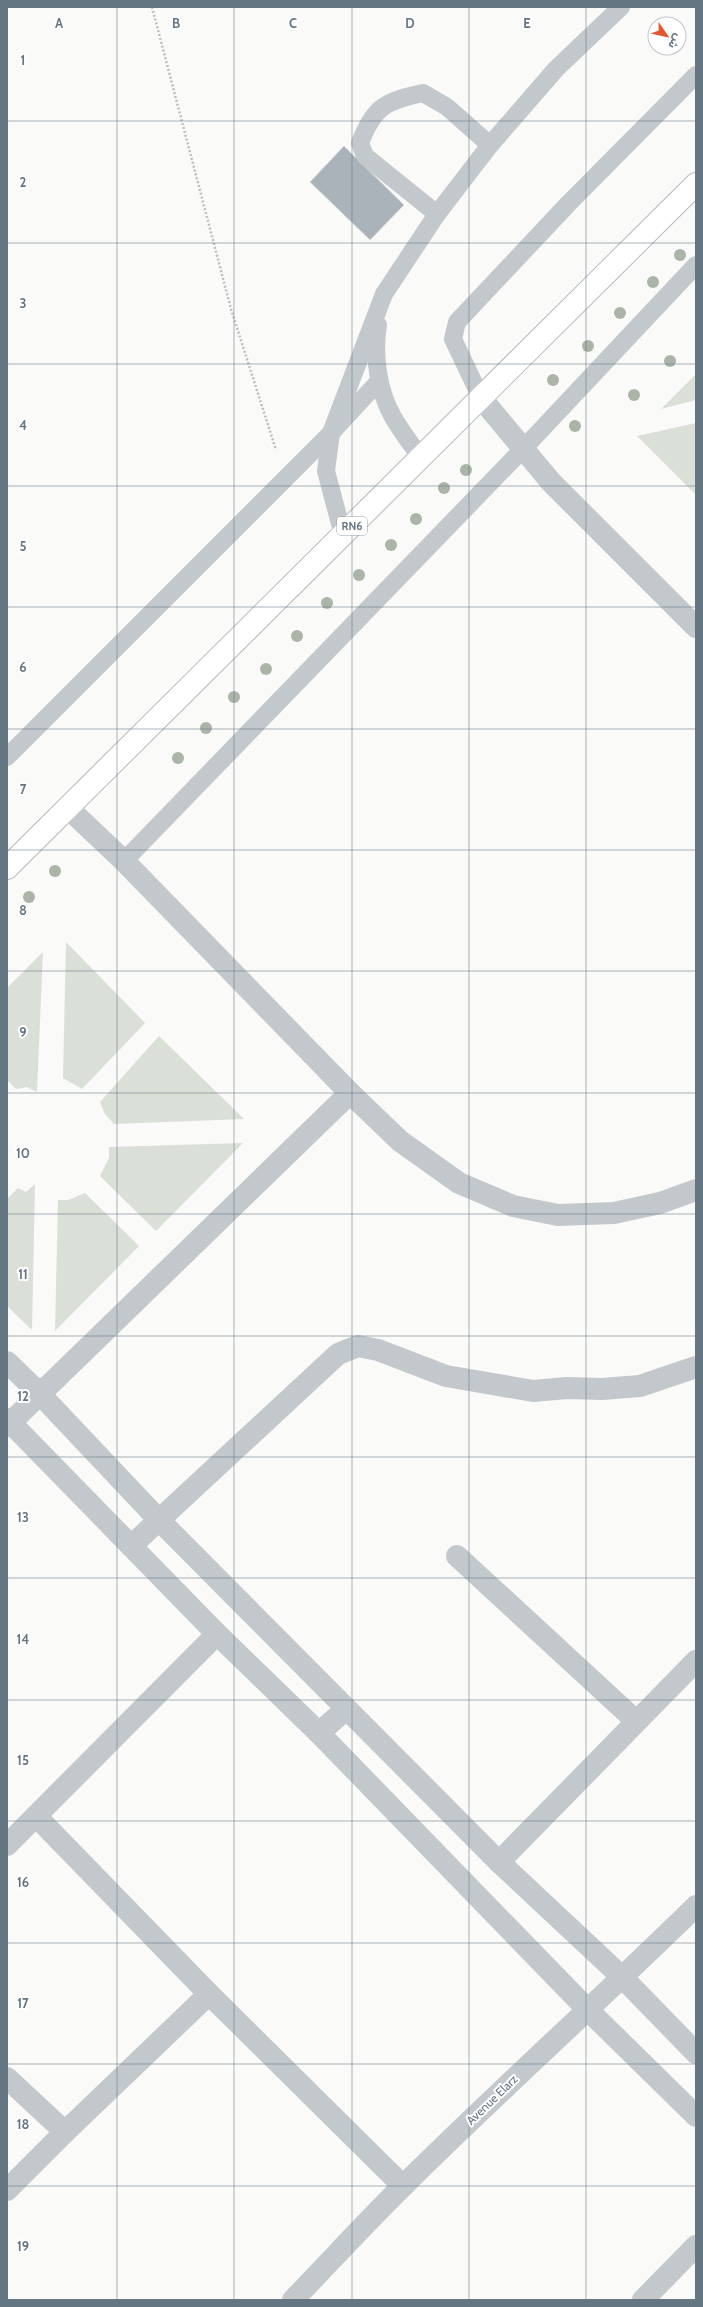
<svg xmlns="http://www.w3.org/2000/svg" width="703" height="2307" font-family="Cabin,'Noto Sans Arabic',sans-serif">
<rect width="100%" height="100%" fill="#fafaf8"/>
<g fill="#dadfd7">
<path d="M 696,374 L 696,400 L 661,409 Z"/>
<path d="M 696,423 L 696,495 L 637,436 Z"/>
<path d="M 66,942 L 145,1023 L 82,1089 L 63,1078 Z"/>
<path d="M 43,952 L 37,1092 L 27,1087 L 16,1089 L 7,1080 L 7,988 Z"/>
<path d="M 159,1036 L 244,1119 L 114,1124 L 105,1114 L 100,1102 Z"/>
<path d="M 243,1143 L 156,1231 L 100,1176 L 109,1158 L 109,1147 Z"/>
<path d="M 35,1184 L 32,1330 L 7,1306 L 7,1199 L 18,1188 L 26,1192 Z"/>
<path d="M 85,1193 L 139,1246 L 55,1331 L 58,1200 L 68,1200 Z"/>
</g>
<path fill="#aab3b9" stroke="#dcdcda" d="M 344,146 L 404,205 L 370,240 L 310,182 Z"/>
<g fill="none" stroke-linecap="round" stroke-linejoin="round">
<g stroke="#b5babe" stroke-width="24">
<path id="primary" d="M 7,868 L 696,184"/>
</g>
<path stroke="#bbbfc2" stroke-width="2.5" stroke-dasharray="2 2" stroke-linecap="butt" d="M 152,7 L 231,309 L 276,450"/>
<g stroke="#c3c8cc" stroke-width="18">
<path d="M 437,214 L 365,156 L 360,143 C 374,106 386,101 423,93 L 447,107 L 490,145"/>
<path d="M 378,325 C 373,354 378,391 393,417 C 401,431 411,444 421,458"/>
<path d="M 481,398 L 453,339 L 457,322 L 569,203 L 696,75"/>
<path d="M 343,535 L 326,471 L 331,433 L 384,294 L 437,214 L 490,145 L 556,69 L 621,7"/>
<path d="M 7,757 L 331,433 L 379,381"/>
<path d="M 124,861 L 523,449 L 696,265"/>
</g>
<g stroke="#c3c8cc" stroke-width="22">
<path d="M 481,398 L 551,482 L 696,627"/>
<path d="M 68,808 L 124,861 L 350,1093 L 400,1141 L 459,1183 L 513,1206 L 558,1215 L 614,1213 L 660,1203 L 696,1190"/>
<path d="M 7,1362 L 40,1394 L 159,1520 L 499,1862 L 623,1978 L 696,2053"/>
<path d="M 7,1419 L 217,1634 L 319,1733 L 587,2009 L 696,2116"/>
<path d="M 7,1426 L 350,1093"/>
<path d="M 131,1546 L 338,1354 L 358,1346 L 378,1350 L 446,1376 L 533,1391 L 567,1388 L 602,1389 L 640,1386 L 696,1367"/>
<path d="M 457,1556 L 636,1721"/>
<path d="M 319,1733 L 346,1709"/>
<path d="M 36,1816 L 209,1994 L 403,2186"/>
<path d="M 7,1845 L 217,1634"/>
<path d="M 499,1862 L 696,1661"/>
<path d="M 7,2078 L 65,2132"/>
<path d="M 7,2190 L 65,2132 L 209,1994"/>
<path d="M 293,2300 C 330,2262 366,2222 404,2185 C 500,2090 600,2000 696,1906"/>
<path d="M 643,2300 L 696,2246"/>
</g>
<use href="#primary" stroke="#fff" stroke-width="22"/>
</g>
<g fill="#aab4a7">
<circle cx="680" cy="255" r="6"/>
<circle cx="653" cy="282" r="6"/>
<circle cx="620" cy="313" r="6"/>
<circle cx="588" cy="346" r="6"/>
<circle cx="670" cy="361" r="6"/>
<circle cx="553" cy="380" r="6"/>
<circle cx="634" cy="395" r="6"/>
<circle cx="575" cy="426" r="6"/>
<circle cx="466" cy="470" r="6"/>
<circle cx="444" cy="488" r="6"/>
<circle cx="416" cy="519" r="6"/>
<circle cx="391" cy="545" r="6"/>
<circle cx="359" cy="575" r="6"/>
<circle cx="327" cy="603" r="6"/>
<circle cx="297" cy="636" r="6"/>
<circle cx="266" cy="669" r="6"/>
<circle cx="234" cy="697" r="6"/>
<circle cx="206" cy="728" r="6"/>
<circle cx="178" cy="758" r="6"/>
<circle cx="55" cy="871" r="6"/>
<circle cx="29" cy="897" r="6"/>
</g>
<path fill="none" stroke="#657683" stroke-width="1" stroke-opacity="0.55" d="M 117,7 L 117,2300M 234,7 L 234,2300M 352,7 L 352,2300M 469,7 L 469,2300M 586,7 L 586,2300M 7,121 L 696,121M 7,243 L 696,243M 7,364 L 696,364M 7,486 L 696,486M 7,607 L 696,607M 7,729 L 696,729M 7,850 L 696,850M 7,971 L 696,971M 7,1093 L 696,1093M 7,1214 L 696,1214M 7,1336 L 696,1336M 7,1457 L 696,1457M 7,1578 L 696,1578M 7,1700 L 696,1700M 7,1821 L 696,1821M 7,1943 L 696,1943M 7,2064 L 696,2064M 7,2186 L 696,2186"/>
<g text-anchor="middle" stroke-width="4" stroke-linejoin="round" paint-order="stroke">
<rect fill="#fff" stroke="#939fa8" stroke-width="1" x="337" y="517" width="30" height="18" rx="3"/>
<g font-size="11" font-weight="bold" fill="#657683">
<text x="352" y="530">RN6</text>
</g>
<g font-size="12" fill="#657683" stroke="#fff">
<text transform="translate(492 2100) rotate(-44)" y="4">Avenue Elarz</text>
</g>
</g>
<g font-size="13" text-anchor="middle" font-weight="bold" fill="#657683" stroke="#fff" stroke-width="4" stroke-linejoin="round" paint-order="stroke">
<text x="59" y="28">A</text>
<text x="176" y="28">B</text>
<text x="293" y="28">C</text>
<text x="410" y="28">D</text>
<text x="527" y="28">E</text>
<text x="23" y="65">1</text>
<text x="23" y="187">2</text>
<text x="23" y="308">3</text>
<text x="23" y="430">4</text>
<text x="23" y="551">5</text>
<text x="23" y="672">6</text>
<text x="23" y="794">7</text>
<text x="23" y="915">8</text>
<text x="23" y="1037">9</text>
<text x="23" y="1158">10</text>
<text x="23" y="1279">11</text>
<text x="23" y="1401">12</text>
<text x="23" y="1522">13</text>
<text x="23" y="1644">14</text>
<text x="23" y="1765">15</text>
<text x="23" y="1887">16</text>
<text x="23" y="2008">17</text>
<text x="23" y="2129">18</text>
<text x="23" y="2251">19</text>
</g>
<rect width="703" height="2307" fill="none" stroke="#657683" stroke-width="16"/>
<g transform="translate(667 36) rotate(124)"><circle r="19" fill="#ffffff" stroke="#c1c8cd"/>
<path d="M0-3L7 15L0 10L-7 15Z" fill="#e4572e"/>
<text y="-6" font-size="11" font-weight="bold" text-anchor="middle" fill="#657683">ش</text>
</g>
</svg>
